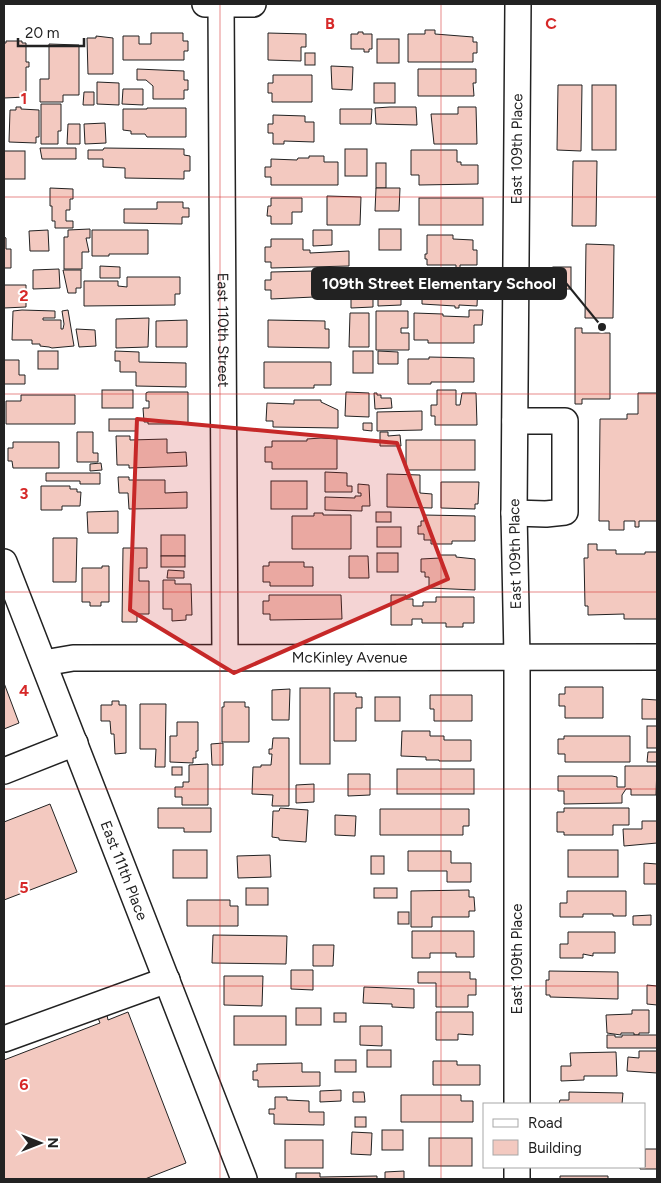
<svg xmlns="http://www.w3.org/2000/svg" width="661" height="1183" font-family="Figtree,sans-serif">
<rect width="100%" height="100%" fill="#fff"/>
<g fill="#f3c9c0" stroke="#222">
<path d="M 425,30 L 435,30 L 435,34 L 473,37 L 473,42 L 477,42 L 477,53 L 473,53 L 473,62 L 408,62 L 408,34 L 425,34 Z"/>
<path d="M 358,32 L 363,32 L 363,34 L 372,34 L 372,49 L 369,49 L 369,52 L 364,52 L 364,49 L 351,49 L 351,34 L 358,34 Z"/>
<path d="M 151,33 L 183,33 L 183,41 L 188,41 L 188,51 L 184,51 L 184,60 L 123,60 L 123,36 L 139,36 L 139,44 L 151,44 Z"/>
<path d="M 268,33 L 306,34 L 306,47 L 301,47 L 301,61 L 268,60 Z"/>
<path d="M 96,36 L 113,38 L 113,74 L 88,74 L 87,38 L 96,38 Z"/>
<rect x="377" y="39" width="22" height="24"/>
<path d="M 6,41 L 22,41 L 22,43 L 26,43 L 26,62 L 29,62 L 29,67 L 26,67 L 26,97 L 4,98 L 4,43 L 6,43 Z"/>
<path d="M 49,44 L 79,45 L 79,95 L 63,95 L 63,102 L 40,102 L 40,79 L 49,79 Z"/>
<rect x="305" y="53" width="10" height="12"/>
<path d="M 331,66 L 353,67 L 352,90 L 332,89 Z"/>
<path d="M 137,69 L 184,71 L 184,80 L 188,80 L 188,90 L 184,90 L 184,99 L 153,99 L 153,86 L 146,80 L 137,80 Z"/>
<path d="M 418,69 L 476,69 L 476,83 L 473,83 L 474,96 L 418,96 Z"/>
<path d="M 273,75 L 312,75 L 312,102 L 272,102 L 272,93 L 268,93 L 268,83 L 273,83 Z"/>
<path d="M 97,82 L 119,83 L 119,105 L 97,104 Z"/>
<rect x="374" y="83" width="21" height="20"/>
<path d="M 558,85 L 582,85 L 581,151 L 557,150 Z"/>
<rect x="592" y="85" width="24" height="65"/>
<path d="M 123,89 L 143,89 L 143,105 L 122,104 Z"/>
<path d="M 84,92 L 94,92 L 94,105 L 83,105 Z"/>
<path d="M 41,104 L 61,104 L 61,131 L 58,131 L 58,144 L 41,144 Z"/>
<path d="M 16,107 L 21,107 L 21,109 L 39,110 L 39,137 L 36,137 L 36,143 L 9,142 L 10,110 L 16,110 Z"/>
<path d="M 390,107 L 416,107 L 417,125 L 376,124 L 375,108 Z"/>
<path d="M 458,107 L 476,107 L 477,144 L 434,144 L 431,114 L 458,114 Z"/>
<path d="M 147,108 L 186,108 L 186,137 L 147,137 L 145,134 L 131,134 L 131,131 L 123,130 L 123,109 L 147,109 Z"/>
<path d="M 340,109 L 372,109 L 371,124 L 340,124 Z"/>
<path d="M 273,115 L 305,116 L 305,122 L 314,122 L 314,142 L 284,141 L 284,144 L 273,144 L 273,133 L 268,133 L 268,124 L 273,124 Z"/>
<path d="M 105,123 L 106,143 L 85,144 L 84,124 Z"/>
<path d="M 68,124 L 80,124 L 80,144 L 67,144 Z"/>
<path d="M 40,148 L 76,148 L 76,159 L 42,159 Z"/>
<path d="M 104,148 L 184,149 L 184,155 L 190,156 L 190,171 L 184,171 L 184,179 L 125,178 L 125,168 L 103,167 L 103,159 L 88,159 L 88,150 L 103,150 Z"/>
<rect x="345" y="149" width="22" height="27"/>
<path d="M 411,150 L 457,150 L 457,162 L 461,162 L 461,165 L 478,165 L 478,184 L 419,185 L 419,175 L 411,175 Z"/>
<rect x="4" y="151" width="21" height="28"/>
<path d="M 309,156 L 324,156 L 324,162 L 338,162 L 338,185 L 271,185 L 271,177 L 265,177 L 265,167 L 271,167 L 271,159 L 297,160 L 298,158 L 309,158 Z"/>
<path d="M 573,161 L 597,161 L 596,226 L 572,226 Z"/>
<rect x="376" y="163" width="10" height="25"/>
<path d="M 50,188 L 73,189 L 73,199 L 70,199 L 70,210 L 66,210 L 66,221 L 73,221 L 73,228 L 55,228 L 55,221 L 52,221 L 52,206 L 50,206 Z"/>
<path d="M 376,188 L 400,188 L 399,211 L 375,211 Z"/>
<path d="M 327,196 L 361,197 L 360,225 L 327,225 Z"/>
<path d="M 271,198 L 302,198 L 302,212 L 292,212 L 292,224 L 271,224 L 271,216 L 267,216 L 268,206 L 271,206 Z"/>
<rect x="419" y="198" width="64" height="27"/>
<path d="M 157,202 L 183,202 L 183,208 L 189,208 L 189,217 L 182,217 L 182,224 L 124,223 L 124,209 L 157,209 Z"/>
<path d="M 90,229 L 90,238 L 86,238 L 89,252 L 82,252 L 82,269 L 64,269 L 64,237 L 68,237 L 68,230 Z"/>
<rect x="379" y="229" width="22" height="21"/>
<path d="M 48,230 L 49,251 L 30,251 L 29,231 Z"/>
<path d="M 92,230 L 148,230 L 148,254 L 109,254 L 109,256 L 92,256 Z"/>
<path d="M 313,230 L 332,230 L 332,245 L 313,246 Z"/>
<path d="M 427,235 L 453,235 L 453,239 L 473,240 L 473,250 L 477,250 L 477,265 L 460,265 L 460,268 L 456,268 L 456,265 L 427,265 L 427,259 L 425,259 L 425,254 L 427,254 Z"/>
<path d="M 4,237 L 6,238 L 6,249 L 11,249 L 11,268 L 4,268 Z"/>
<path d="M 271,239 L 303,239 L 303,250 L 310,250 L 310,253 L 349,251 L 349,266 L 271,268 L 271,262 L 265,262 L 265,247 L 271,247 Z"/>
<path d="M 586,244 L 614,245 L 613,318 L 585,318 Z"/>
<path d="M 100,266 L 120,267 L 120,278 L 100,278 Z"/>
<rect x="553" y="267" width="18" height="22"/>
<path d="M 59,269 L 60,288 L 33,289 L 33,270 Z"/>
<path d="M 378,269 L 401,269 L 401,305 L 378,306 Z"/>
<path d="M 63,270 L 81,270 L 81,288 L 76,288 L 76,293 L 68,293 Z"/>
<path d="M 314,271 L 314,297 L 271,299 L 271,290 L 265,290 L 265,280 L 271,280 L 271,272 Z"/>
<path d="M 435,271 L 458,272 L 458,280 L 478,281 L 477,306 L 459,305 L 459,308 L 455,308 L 455,306 L 422,304 L 422,285 L 435,285 Z"/>
<path d="M 127,277 L 180,277 L 180,294 L 175,294 L 175,305 L 84,306 L 84,281 L 118,281 L 118,286 L 127,287 Z"/>
<path d="M 4,285 L 26,285 L 26,307 L 4,308 Z"/>
<path d="M 351,287 L 373,287 L 373,307 L 351,308 Z"/>
<path d="M 22,310 L 55,311 L 55,318 L 43,318 L 43,320 L 61,320 L 61,329 L 63,329 L 64,324 L 62,311 L 68,310 L 74,346 L 52,348 L 49,347 L 40,346 L 40,344 L 32,344 L 32,340 L 12,340 L 13,311 Z"/>
<path d="M 469,310 L 483,310 L 482,325 L 474,325 L 474,343 L 428,343 L 428,340 L 414,340 L 414,313 L 443,314 L 443,316 L 469,317 Z"/>
<path d="M 376,311 L 408,311 L 408,328 L 401,328 L 401,333 L 409,333 L 409,350 L 376,350 Z"/>
<path d="M 350,313 L 369,313 L 369,347 L 349,347 Z"/>
<path d="M 149,318 L 148,347 L 116,348 L 116,319 Z"/>
<path d="M 187,320 L 187,347 L 156,347 L 156,321 Z"/>
<path d="M 268,320 L 325,321 L 325,329 L 329,329 L 329,348 L 268,347 Z"/>
<path d="M 575,328 L 582,328 L 582,333 L 610,333 L 610,399 L 582,399 L 582,404 L 575,404 Z"/>
<path d="M 76,329 L 95,330 L 96,346 L 79,347 Z"/>
<rect x="38" y="351" width="20" height="18"/>
<path d="M 115,351 L 139,352 L 139,362 L 186,363 L 186,387 L 136,386 L 136,372 L 120,372 L 120,361 L 115,361 Z"/>
<rect x="353" y="351" width="20" height="22"/>
<path d="M 378,351 L 398,352 L 398,364 L 378,364 Z"/>
<path d="M 429,357 L 474,358 L 474,382 L 431,382 L 431,384 L 408,384 L 408,359 L 429,359 Z"/>
<path d="M 4,360 L 19,360 L 19,375 L 25,375 L 25,384 L 4,384 Z"/>
<path d="M 264,362 L 331,362 L 331,385 L 314,385 L 314,388 L 264,388 Z"/>
<rect x="102" y="390" width="31" height="18"/>
<path d="M 437,390 L 456,390 L 456,405 L 460,405 L 462,393 L 476,393 L 477,425 L 435,425 L 435,416 L 431,416 L 431,405 L 437,405 Z"/>
<path d="M 148,392 L 188,392 L 188,424 L 148,424 L 148,422 L 144,422 L 143,408 L 149,408 L 149,401 L 146,401 L 146,393 Z"/>
<path d="M 346,392 L 369,393 L 369,417 L 345,416 Z"/>
<path d="M 374,393 L 377,393 L 377,395 L 381,395 L 381,398 L 391,398 L 392,408 L 375,409 Z"/>
<path d="M 638,393 L 657,393 L 657,521 L 639,521 L 639,527 L 635,527 L 635,521 L 624,521 L 624,530 L 609,530 L 609,521 L 599,521 L 600,419 L 627,419 L 627,414 L 638,414 Z"/>
<path d="M 21,395 L 75,395 L 75,424 L 6,424 L 6,401 L 21,401 Z"/>
<path d="M 294,400 L 321,400 L 321,402 L 338,410 L 338,428 L 273,427 L 273,421 L 266,421 L 267,403 L 294,404 Z"/>
<path d="M 422,411 L 422,430 L 377,431 L 377,412 Z"/>
<rect x="109" y="419" width="28" height="12"/>
<path d="M 363,423 L 372,423 L 372,431 L 363,430 Z"/>
<path d="M 77,432 L 93,432 L 93,453 L 98,453 L 98,462 L 77,462 Z"/>
<path d="M 380,432 L 388,432 L 388,436 L 400,435 L 401,446 L 380,446 Z"/>
<path d="M 116,436 L 130,436 L 130,440 L 167,439 L 167,453 L 186,452 L 187,466 L 129,468 L 129,465 L 117,465 Z"/>
<path d="M 321,438 L 337,439 L 337,469 L 272,469 L 272,462 L 265,462 L 265,447 L 272,447 L 272,441 L 307,441 L 307,439 Z"/>
<rect x="406" y="440" width="69" height="30"/>
<path d="M 13,442 L 59,442 L 59,468 L 13,468 L 12,461 L 8,461 L 8,448 L 13,448 Z"/>
<path d="M 101,463 L 102,470 L 90,471 L 90,464 Z"/>
<path d="M 325,472 L 347,473 L 347,486 L 352,486 L 352,492 L 325,492 Z"/>
<path d="M 46,473 L 100,473 L 100,484 L 80,484 L 80,481 L 46,481 Z"/>
<path d="M 387,474 L 420,475 L 420,493 L 432,494 L 432,508 L 387,507 Z"/>
<path d="M 118,477 L 129,477 L 129,480 L 165,480 L 165,493 L 187,492 L 187,508 L 129,509 L 128,493 L 119,493 Z"/>
<rect x="271" y="481" width="36" height="28"/>
<path d="M 441,482 L 479,482 L 478,504 L 475,504 L 475,509 L 441,508 Z"/>
<path d="M 358,484 L 369,485 L 370,506 L 362,506 L 362,511 L 325,510 L 325,497 L 355,498 L 355,496 L 361,496 L 361,493 L 358,493 Z"/>
<path d="M 41,486 L 70,486 L 70,489 L 77,489 L 77,492 L 81,492 L 80,506 L 62,506 L 62,510 L 41,510 Z"/>
<path d="M 118,511 L 118,533 L 88,533 L 87,512 Z"/>
<rect x="376" y="512" width="15" height="10"/>
<path d="M 314,513 L 323,513 L 323,515 L 351,515 L 351,549 L 292,549 L 292,516 L 314,516 Z"/>
<path d="M 424,515 L 475,516 L 475,541 L 452,541 L 452,544 L 431,544 L 431,540 L 424,540 L 424,534 L 418,534 L 418,526 L 421,526 L 421,521 L 424,521 Z"/>
<rect x="377" y="527" width="24" height="20"/>
<rect x="161" y="535" width="24" height="21"/>
<path d="M 53,538 L 77,538 L 76,582 L 53,582 Z"/>
<path d="M 588,544 L 597,544 L 597,550 L 616,550 L 616,554 L 645,554 L 645,552 L 657,552 L 657,619 L 624,619 L 624,614 L 588,615 L 588,606 L 585,606 L 584,558 L 588,558 Z"/>
<path d="M 123,548 L 147,548 L 147,568 L 139,568 L 139,581 L 149,581 L 149,614 L 137,614 L 137,622 L 122,622 Z"/>
<rect x="377" y="553" width="21" height="19"/>
<path d="M 440,555 L 456,555 L 456,557 L 475,559 L 475,590 L 429,588 L 429,577 L 425,577 L 425,572 L 421,572 L 421,559 L 440,558 Z"/>
<rect x="161" y="556" width="24" height="11"/>
<path d="M 349,556 L 368,556 L 369,578 L 349,578 Z"/>
<path d="M 269,562 L 304,562 L 304,567 L 313,567 L 313,586 L 270,586 L 270,582 L 263,582 L 263,566 L 269,566 Z"/>
<path d="M 102,566 L 109,566 L 109,602 L 101,602 L 101,606 L 90,606 L 90,602 L 82,602 L 82,568 L 102,568 Z"/>
<path d="M 168,570 L 184,571 L 184,578 L 167,578 Z"/>
<path d="M 163,580 L 175,580 L 175,584 L 191,584 L 192,615 L 186,615 L 186,620 L 172,621 L 172,609 L 163,609 Z"/>
<path d="M 269,595 L 341,595 L 342,619 L 270,620 L 270,614 L 263,614 L 263,601 L 269,601 Z"/>
<path d="M 391,595 L 406,595 L 406,599 L 413,599 L 413,606 L 423,606 L 423,602 L 436,602 L 436,597 L 474,597 L 474,623 L 463,623 L 463,627 L 446,627 L 446,623 L 422,623 L 422,619 L 412,619 L 412,625 L 391,625 Z"/>
<path d="M 4,683 L 19,723 L 4,729 Z"/>
<path d="M 565,687 L 603,687 L 603,718 L 565,718 L 565,706 L 559,706 L 559,694 L 565,694 Z"/>
<rect x="300" y="688" width="30" height="76"/>
<path d="M 290,689 L 289,720 L 272,720 L 272,690 Z"/>
<path d="M 334,693 L 356,693 L 356,697 L 362,697 L 362,708 L 356,708 L 356,741 L 334,741 Z"/>
<path d="M 430,695 L 472,695 L 472,721 L 434,721 L 434,709 L 430,709 Z"/>
<rect x="375" y="697" width="25" height="24"/>
<path d="M 642,699 L 657,700 L 657,719 L 642,719 Z"/>
<path d="M 112,701 L 119,701 L 119,705 L 126,705 L 126,753 L 115,754 L 114,734 L 111,734 L 110,721 L 101,721 L 101,705 L 112,705 Z"/>
<path d="M 224,702 L 245,702 L 245,707 L 249,707 L 249,742 L 222,742 L 222,707 L 224,707 Z"/>
<path d="M 140,704 L 166,704 L 165,767 L 155,767 L 156,749 L 140,749 Z"/>
<path d="M 177,722 L 198,722 L 198,751 L 196,751 L 196,758 L 193,758 L 193,763 L 170,762 L 170,736 L 177,736 Z"/>
<rect x="647" y="726" width="10" height="22"/>
<path d="M 402,731 L 430,731 L 430,736 L 444,736 L 444,740 L 471,740 L 471,761 L 439,761 L 439,760 L 426,760 L 426,757 L 401,756 Z"/>
<path d="M 564,736 L 630,736 L 630,762 L 565,762 L 565,754 L 558,754 L 558,739 L 564,739 Z"/>
<path d="M 273,738 L 289,738 L 289,806 L 272,806 L 273,795 L 252,794 L 253,767 L 261,767 L 261,765 L 271,765 L 272,754 L 269,754 L 269,749 L 272,749 Z"/>
<path d="M 223,743 L 223,765 L 212,765 L 211,744 Z"/>
<path d="M 648,752 L 657,752 L 657,762 L 647,762 Z"/>
<path d="M 208,764 L 208,805 L 182,805 L 182,797 L 175,797 L 175,787 L 183,787 L 183,782 L 189,782 L 189,765 Z"/>
<path d="M 625,766 L 657,766 L 656,795 L 631,795 L 631,789 L 626,789 L 622,795 L 622,803 L 564,804 L 564,791 L 558,791 L 558,776 L 612,776 L 617,777 L 617,787 L 625,787 Z"/>
<rect x="172" y="767" width="10" height="8"/>
<rect x="397" y="769" width="77" height="25"/>
<path d="M 348,774 L 370,774 L 370,795 L 348,796 Z"/>
<path d="M 314,784 L 314,802 L 296,803 L 296,785 Z"/>
<path d="M 50,804 L 77,872 L 4,900 L 4,822 Z"/>
<path d="M 158,808 L 211,808 L 211,832 L 184,832 L 184,828 L 158,828 Z"/>
<path d="M 280,808 L 308,810 L 306,842 L 279,840 L 279,838 L 272,837 L 273,811 L 279,811 Z"/>
<path d="M 564,808 L 629,808 L 629,825 L 613,825 L 613,835 L 564,835 L 564,832 L 557,832 L 557,812 L 564,812 Z"/>
<path d="M 380,809 L 469,809 L 469,826 L 463,826 L 463,835 L 380,835 Z"/>
<path d="M 335,815 L 356,816 L 355,836 L 335,835 Z"/>
<path d="M 642,821 L 657,821 L 657,843 L 624,846 L 623,829 L 642,829 Z"/>
<rect x="173" y="850" width="34" height="28"/>
<rect x="568" y="850" width="50" height="27"/>
<path d="M 408,851 L 451,851 L 451,863 L 471,863 L 471,882 L 447,882 L 447,871 L 408,871 Z"/>
<path d="M 270,855 L 271,877 L 238,878 L 237,856 Z"/>
<rect x="371" y="856" width="13" height="18"/>
<path d="M 644,863 L 657,864 L 657,884 L 644,884 Z"/>
<rect x="246" y="888" width="22" height="17"/>
<rect x="374" y="888" width="23" height="10"/>
<path d="M 469,890 L 469,897 L 474,897 L 475,911 L 469,911 L 469,917 L 432,917 L 432,927 L 411,927 L 411,891 Z"/>
<path d="M 567,891 L 626,891 L 626,916 L 613,916 L 613,914 L 583,914 L 583,917 L 560,917 L 560,903 L 567,903 Z"/>
<path d="M 187,900 L 230,900 L 230,906 L 238,906 L 238,926 L 187,926 Z"/>
<rect x="398" y="912" width="11" height="12"/>
<path d="M 651,915 L 651,925 L 633,925 L 633,916 Z"/>
<path d="M 412,931 L 474,931 L 474,957 L 456,957 L 456,953 L 430,953 L 430,958 L 412,958 Z"/>
<path d="M 568,932 L 615,932 L 615,953 L 593,953 L 593,956 L 583,954 L 583,958 L 560,958 L 560,944 L 568,944 Z"/>
<path d="M 213,935 L 287,936 L 286,964 L 212,963 Z"/>
<path d="M 313,945 L 334,945 L 333,966 L 313,966 Z"/>
<path d="M 291,970 L 313,970 L 313,990 L 291,989 Z"/>
<path d="M 549,971 L 618,972 L 618,999 L 550,997 L 550,995 L 546,995 L 546,980 L 549,980 Z"/>
<path d="M 418,972 L 470,972 L 470,979 L 476,979 L 476,995 L 468,995 L 468,1007 L 436,1007 L 436,983 L 418,983 Z"/>
<path d="M 224,976 L 263,976 L 262,1006 L 224,1005 Z"/>
<path d="M 647,985 L 657,986 L 657,1005 L 647,1004 Z"/>
<path d="M 364,987 L 414,989 L 414,1008 L 392,1007 L 392,1004 L 363,1003 Z"/>
<rect x="296" y="1008" width="25" height="17"/>
<path d="M 632,1010 L 649,1010 L 649,1033 L 639,1033 L 639,1035 L 634,1035 L 634,1033 L 621,1033 L 621,1035 L 607,1033 L 606,1015 L 632,1014 Z"/>
<path d="M 128,1012 L 186,1163 L 145,1179 L 4,1179 L 4,1060 L 100,1023 L 98,1018 L 107,1015 L 108,1020 Z"/>
<path d="M 436,1012 L 473,1012 L 473,1035 L 458,1034 L 458,1040 L 436,1040 Z"/>
<rect x="334" y="1013" width="12" height="9"/>
<rect x="234" y="1016" width="52" height="29"/>
<path d="M 360,1026 L 382,1026 L 382,1046 L 360,1045 Z"/>
<path d="M 607,1035 L 615,1035 L 615,1037 L 622,1037 L 622,1035 L 657,1035 L 657,1048 L 607,1048 Z"/>
<rect x="367" y="1050" width="24" height="17"/>
<path d="M 639,1051 L 657,1051 L 657,1073 L 627,1071 L 628,1057 L 639,1058 Z"/>
<path d="M 616,1052 L 617,1076 L 584,1076 L 584,1080 L 561,1081 L 561,1066 L 571,1066 L 570,1053 Z"/>
<rect x="335" y="1060" width="21" height="12"/>
<path d="M 433,1061 L 457,1061 L 457,1065 L 480,1065 L 480,1085 L 433,1085 Z"/>
<path d="M 302,1063 L 302,1072 L 320,1072 L 320,1086 L 258,1087 L 258,1080 L 253,1080 L 253,1071 L 257,1071 L 257,1064 Z"/>
<path d="M 341,1090 L 341,1101 L 320,1102 L 320,1091 Z"/>
<path d="M 353,1092 L 364,1092 L 365,1102 L 353,1102 Z"/>
<path d="M 569,1092 L 623,1093 L 622,1104 L 559,1104 L 560,1100 L 569,1100 Z"/>
<path d="M 401,1095 L 461,1095 L 461,1101 L 473,1101 L 473,1122 L 401,1122 Z"/>
<path d="M 275,1097 L 287,1097 L 287,1100 L 309,1101 L 309,1112 L 324,1112 L 324,1125 L 274,1124 L 274,1114 L 269,1114 L 269,1109 L 275,1109 Z"/>
<rect x="355" y="1117" width="11" height="10"/>
<rect x="382" y="1130" width="21" height="20"/>
<path d="M 352,1132 L 372,1133 L 371,1155 L 351,1154 Z"/>
<rect x="429" y="1138" width="43" height="28"/>
<rect x="285" y="1140" width="38" height="28"/>
<path d="M 645,1149 L 657,1149 L 657,1169 L 640,1169 L 640,1167 L 645,1167 Z"/>
<path d="M 404,1171 L 404,1179 L 385,1179 L 385,1172 Z"/>
<path d="M 296,1173 L 320,1173 L 320,1177 L 377,1176 L 377,1179 L 296,1179 Z"/>
<path d="M 560,1176 L 608,1176 L 608,1179 L 555,1179 L 560,1179 Z"/>
</g>
<g fill="none" stroke-linecap="round" stroke-linejoin="round">
<g stroke="#222" stroke-width="28">
<g id="minor">
<path d="M 205,4 L 253,4"/>
<path id="s1" d="M 221,4 L 225,657"/>
<path d="M 514,513 L 546,514 L 565,512 L 565,421 L 515,421"/>
<path id="s2" d="M 4,562 L 244,1179"/>
<path id="s3" d="M 44,663 L 73,658 L 657,657"/>
<path d="M 4,771 L 75,743"/>
<path d="M 4,1039 L 167,980"/>
<path id="s4" d="M 517,1104 L 517,657 L 514,513 L 518,4"/>
<path d="M 517,1167 L 517,1179"/>
</g>
</g>
<use href="#minor" stroke="#fff" stroke-width="25"/>
</g>
<path fill="#c62828" fill-opacity="0.2" stroke="#c62828" stroke-width="4" stroke-linejoin="round" d="M 137,419 L 397,443 L 448,579 L 234,673 L 130,610 Z"/>
<path fill="none" stroke="#d62828" stroke-width="1" stroke-opacity="0.55" d="M 220,4 L 220,1179M 441,4 L 441,1179M 4,197 L 657,197M 4,394 L 657,394M 4,592 L 657,592M 4,789 L 657,789M 4,986 L 657,986"/>
<g text-anchor="middle" stroke-width="4" stroke-linejoin="round" paint-order="stroke">
<g font-size="15" fill="#222" stroke="#fff">
<text dy="5" stroke="none"><textPath href="#s4" startOffset="955">East 109th Place</textPath></text>
<text dy="5" stroke="none"><textPath href="#s1" startOffset="326">East 110th Street</textPath></text>
<text transform="translate(515 554) rotate(-91)" y="5">East 109th Place</text>
<text dy="5" stroke="none"><textPath href="#s3" startOffset="306">McKinley Avenue</textPath></text>
<text dy="5" stroke="none"><textPath href="#s2" startOffset="331">East 111th Place</textPath></text>
<text transform="translate(517 959) rotate(-90)" y="5">East 109th Place</text>
</g>
</g>
<g font-size="16" text-anchor="middle" font-weight="bold" fill="#d62828" stroke="#fff" stroke-width="4" stroke-linejoin="round" paint-order="stroke">
<text x="330" y="29">B</text>
<text x="551" y="29">C</text>
<text x="24" y="104">1</text>
<text x="24" y="301">2</text>
<text x="24" y="499">3</text>
<text x="24" y="696">4</text>
<text x="24" y="893">5</text>
<text x="24" y="1090">6</text>
</g>
<path fill="none" stroke="#222" stroke-width="2" d="M602 327L566 283"/>
<circle fill="#222" stroke="#fff" stroke-width="2" cx="602" cy="327" r="5"/>
<rect fill="#222" stroke="#222" stroke-width="2" x="312" y="268" width="254" height="31" rx="5"/>
<g font-size="16" text-anchor="middle" font-weight="bold" fill="#fff">
<text x="439" y="289">109th Street Elementary School</text>
</g>
<rect width="661" height="1183" fill="none" stroke="#222222" stroke-width="10"/>
<rect x="483" y="1103" width="162" height="65" fill="#ffffff" stroke="#a7a7a7"/>
<rect x="493" y="1119" width="25" height="8" fill="#ffffff" stroke="#a7a7a7"/>
<text x="528" y="1128" font-size="15" fill="#222222">Road</text>
<rect x="493" y="1140" width="25" height="15" fill="#f3c9c0" stroke="#a7a7a7"/>
<text x="528" y="1153" font-size="15" fill="#222222">Building</text>
<g transform="translate(40 1143) rotate(90)" stroke="#ffffff" stroke-width="4" paint-order="stroke">
<path d="M0-4L9 19L0 12L-9 19Z" fill="#222222"/>
<text y="-8" font-size="14" font-weight="bold" text-anchor="middle" fill="#222222">N</text>
</g>
<path d="M18 38v8h66v-8" fill="none" stroke="#222222" stroke-width="2.5"/>
<text x="25" y="38" font-size="15" fill="#222222" stroke="#ffffff" stroke-width="4" paint-order="stroke">20 m</text>
</svg>
